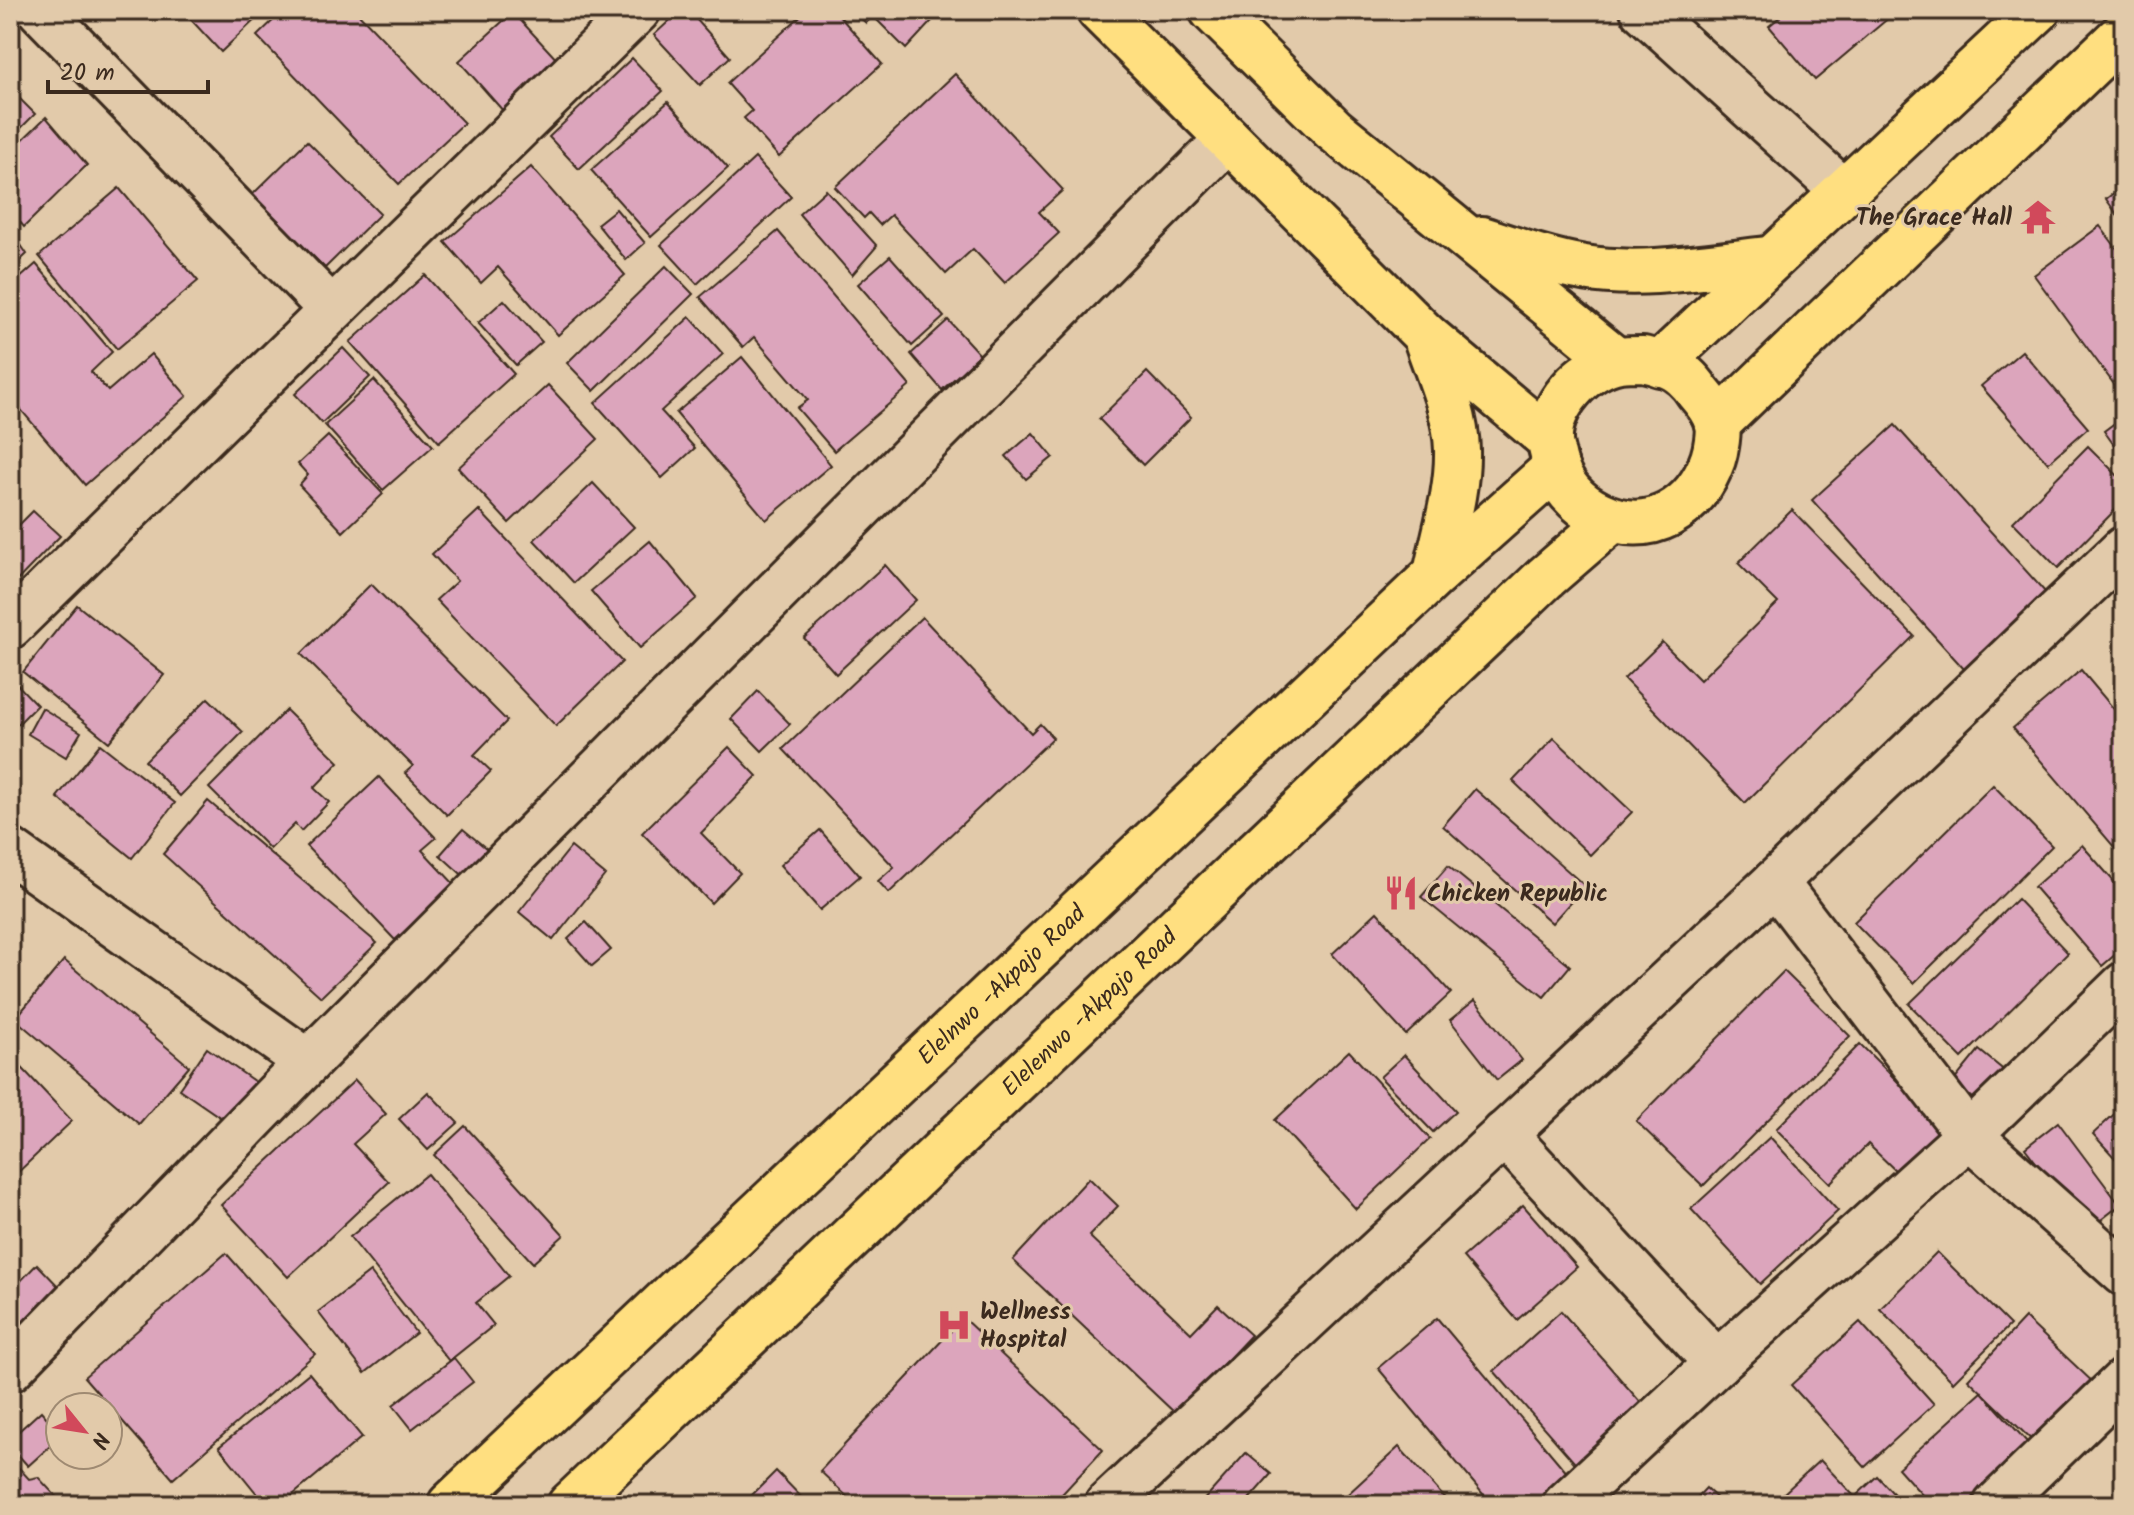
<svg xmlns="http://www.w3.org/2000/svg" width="2134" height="1515" font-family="Kalam,sans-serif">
<rect width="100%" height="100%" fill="#e2caaa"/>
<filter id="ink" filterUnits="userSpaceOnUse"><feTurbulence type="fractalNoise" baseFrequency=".0125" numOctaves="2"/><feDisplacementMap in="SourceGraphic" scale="16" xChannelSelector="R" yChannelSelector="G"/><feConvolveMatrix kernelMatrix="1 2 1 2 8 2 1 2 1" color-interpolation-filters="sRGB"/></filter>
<g filter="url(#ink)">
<g fill="#dca5bc" stroke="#3b2a1e" stroke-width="2">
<path d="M 182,10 L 265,10 L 221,52 Z"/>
<path d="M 284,10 L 355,10 L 464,123 L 399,184 L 257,36 Z"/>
<path d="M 681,10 L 688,10 L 730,57 L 700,85 L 654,35 Z"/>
<path d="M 807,10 L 834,10 L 882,64 L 779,157 L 744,118 L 752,111 L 727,83 Z"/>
<path d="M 852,10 L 942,10 L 906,49 L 873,16 L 866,23 Z"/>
<path d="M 1788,10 L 1898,10 L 1815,80 L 1769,26 Z"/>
<path d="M 513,12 L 559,62 L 504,112 L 459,61 Z"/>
<path d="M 632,58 L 663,91 L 579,169 L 549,137 Z"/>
<path d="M 955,74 L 1063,190 L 1039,212 L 1059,233 L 1005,283 L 973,249 L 946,274 L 891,215 L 880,225 L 869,213 L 864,218 L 835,187 Z"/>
<path d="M 10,89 L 35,114 L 10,139 Z"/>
<path d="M 668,102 L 728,168 L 651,237 L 591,170 Z"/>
<path d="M 46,117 L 87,165 L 24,227 L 10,210 L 10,152 Z"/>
<path d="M 307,141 L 380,214 L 325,268 L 252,195 Z"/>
<path d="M 755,158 L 791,197 L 697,284 L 661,245 Z"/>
<path d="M 531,167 L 625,275 L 558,335 L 498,267 L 481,283 L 445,242 Z"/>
<path d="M 2124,185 L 2124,224 L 2106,199 Z"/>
<path d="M 119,188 L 198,281 L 117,349 L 39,256 Z"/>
<path d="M 826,190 L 877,246 L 852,275 L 799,214 Z"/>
<path d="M 616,209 L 645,243 L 626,260 L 597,224 Z"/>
<path d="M 2100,226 L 2124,258 L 2124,398 L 2034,275 Z"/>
<path d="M 10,229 L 27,254 L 10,270 Z"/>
<path d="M 778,231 L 910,386 L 834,451 L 797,408 L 808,400 L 754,337 L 743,347 L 700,297 Z"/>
<path d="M 890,256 L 944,317 L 912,346 L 858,284 Z"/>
<path d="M 36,264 L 112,352 L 91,372 L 108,391 L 151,354 L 187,396 L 85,485 L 10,397 L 10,287 Z"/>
<path d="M 666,266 L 693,294 L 594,391 L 567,363 Z"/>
<path d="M 425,275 L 514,374 L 439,442 L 350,342 Z"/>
<path d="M 504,300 L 542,342 L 516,365 L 478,323 Z"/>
<path d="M 690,317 L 723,354 L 661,411 L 695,448 L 662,478 L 595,403 Z"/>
<path d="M 948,320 L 980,355 L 942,390 L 911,354 Z"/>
<path d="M 343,348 L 370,377 L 322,423 L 295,394 Z"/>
<path d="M 2022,351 L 2088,428 L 2048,463 L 1981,386 Z"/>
<path d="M 742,357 L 831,465 L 766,520 L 676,413 Z"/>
<path d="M 1147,372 L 1191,417 L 1143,465 L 1099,419 Z"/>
<path d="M 374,380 L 433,446 L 383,490 L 325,425 Z"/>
<path d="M 548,385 L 598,439 L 509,523 L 458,468 Z"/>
<path d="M 2124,416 L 2124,459 L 2104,431 Z"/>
<path d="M 1895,425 L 2046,593 L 1964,669 L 1812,500 Z"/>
<path d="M 1033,433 L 1053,457 L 1026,479 L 1006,456 Z"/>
<path d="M 328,436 L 383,494 L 343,532 L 299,485 L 308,475 L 298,464 Z"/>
<path d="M 2088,446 L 2124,482 L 2124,501 L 2058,568 L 2013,522 Z"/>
<path d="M 593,483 L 634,527 L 574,583 L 534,540 Z"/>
<path d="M 479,510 L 622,662 L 556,726 L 436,600 L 457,581 L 432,554 Z"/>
<path d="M 1792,510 L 1914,636 L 1745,803 L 1624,679 L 1662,642 L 1700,680 L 1778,603 L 1738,563 Z"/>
<path d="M 33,511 L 60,536 L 10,588 L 10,534 Z"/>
<path d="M 650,541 L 697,598 L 640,648 L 591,591 Z"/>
<path d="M 885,565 L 916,600 L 836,674 L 804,638 Z"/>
<path d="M 371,584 L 507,721 L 474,755 L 491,771 L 447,815 L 405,773 L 413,766 L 301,654 Z"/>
<path d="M 77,605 L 164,675 L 109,742 L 23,672 Z"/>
<path d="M 922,617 L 1031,733 L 1040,724 L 1053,738 L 889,893 L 878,881 L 894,867 L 783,749 Z"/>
<path d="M 2081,670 L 2124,721 L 2124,851 L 2120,854 L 2013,728 Z"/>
<path d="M 12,679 L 37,705 L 10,732 L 10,681 Z"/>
<path d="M 758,691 L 790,724 L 762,751 L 731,719 Z"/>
<path d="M 208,698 L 243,732 L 180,796 L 145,761 Z"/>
<path d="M 42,708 L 81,732 L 66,757 L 28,734 Z"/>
<path d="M 286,710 L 339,762 L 314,788 L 329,802 L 301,831 L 295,824 L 270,849 L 209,788 Z"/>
<path d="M 1554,738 L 1632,812 L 1590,855 L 1513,781 Z"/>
<path d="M 100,744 L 175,803 L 132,858 L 57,797 Z"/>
<path d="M 729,747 L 757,776 L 701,833 L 740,873 L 711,903 L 642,833 Z"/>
<path d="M 379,777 L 436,838 L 422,850 L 455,885 L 395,940 L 306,846 Z"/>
<path d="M 1993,785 L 2052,846 L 1914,983 L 1854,922 Z"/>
<path d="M 1475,789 L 1585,886 L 1552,923 L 1443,826 Z"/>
<path d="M 208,801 L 377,943 L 321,997 L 163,854 Z"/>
<path d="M 463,829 L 493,854 L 469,881 L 440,855 Z"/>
<path d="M 820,830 L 860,876 L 820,910 L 780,865 Z"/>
<path d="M 2082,845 L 2124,893 L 2124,947 L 2102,966 L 2034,887 Z"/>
<path d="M 571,847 L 605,875 L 553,940 L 519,912 Z"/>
<path d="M 1448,866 L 1570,966 L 1544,997 L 1421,897 Z"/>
<path d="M 2017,899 L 2068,953 L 1962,1058 L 1909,1004 Z"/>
<path d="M 1377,912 L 1451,993 L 1406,1035 L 1332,954 Z"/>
<path d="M 586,922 L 611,950 L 592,966 L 568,939 Z"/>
<path d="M 64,960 L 189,1066 L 139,1124 L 15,1019 Z"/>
<path d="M 1784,971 L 1850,1036 L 1703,1186 L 1636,1121 Z"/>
<path d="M 1475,1000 L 1522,1060 L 1497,1080 L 1450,1020 Z"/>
<path d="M 1860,1044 L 1944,1128 L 1899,1174 L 1868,1144 L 1830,1183 L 1776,1129 Z"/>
<path d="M 207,1048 L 258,1084 L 230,1124 L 179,1089 Z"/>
<path d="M 1979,1050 L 2012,1077 L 1985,1109 L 1953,1082 Z"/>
<path d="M 1349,1051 L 1430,1139 L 1356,1209 L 1275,1120 Z"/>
<path d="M 10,1055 L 72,1121 L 10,1180 Z"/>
<path d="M 1404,1055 L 1456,1111 L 1433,1132 L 1380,1077 Z"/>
<path d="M 355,1080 L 386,1114 L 353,1144 L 389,1182 L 288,1277 L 221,1205 Z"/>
<path d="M 428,1092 L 458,1123 L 428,1150 L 399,1119 Z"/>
<path d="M 2124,1105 L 2124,1168 L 2093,1134 Z"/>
<path d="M 2058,1122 L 2120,1205 L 2088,1230 L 2025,1148 Z"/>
<path d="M 465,1126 L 564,1235 L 533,1263 L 434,1155 Z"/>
<path d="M 1770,1137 L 1838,1211 L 1760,1284 L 1691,1209 Z"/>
<path d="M 427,1174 L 509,1276 L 476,1303 L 494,1325 L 449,1361 L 350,1237 Z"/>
<path d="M 1089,1178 L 1118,1206 L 1089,1236 L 1191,1333 L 1218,1305 L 1251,1335 L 1176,1414 L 1013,1260 Z"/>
<path d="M 1523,1205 L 1577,1267 L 1517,1320 L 1463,1257 Z"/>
<path d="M 1937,1252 L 2010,1325 L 1953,1382 L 1880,1309 Z"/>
<path d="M 226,1253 L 315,1354 L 173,1479 L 84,1377 Z"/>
<path d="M 37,1264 L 62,1290 L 22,1328 L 10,1315 L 10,1292 Z"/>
<path d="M 370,1272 L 416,1333 L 365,1373 L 318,1312 Z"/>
<path d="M 1561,1311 L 1648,1411 L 1581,1470 L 1494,1371 Z"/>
<path d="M 963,1318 L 1103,1450 L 1052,1505 L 856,1505 L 820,1471 Z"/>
<path d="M 1437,1318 L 1568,1474 L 1532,1505 L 1492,1505 L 1378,1368 Z"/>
<path d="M 2025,1318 L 2097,1386 L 2039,1447 L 1968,1379 Z"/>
<path d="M 1860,1322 L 1934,1404 L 1865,1467 L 1791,1385 Z"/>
<path d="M 454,1358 L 473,1382 L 412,1429 L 393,1405 Z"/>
<path d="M 309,1373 L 362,1437 L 281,1505 L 266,1505 L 219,1447 Z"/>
<path d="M 1982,1392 L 2036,1452 L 1978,1505 L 1931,1505 L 1898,1468 Z"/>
<path d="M 41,1411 L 60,1433 L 60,1437 L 28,1466 L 10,1446 L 10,1439 Z"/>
<path d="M 1399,1447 L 1451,1505 L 1336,1505 Z"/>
<path d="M 1246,1453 L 1271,1474 L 1244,1505 L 1203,1505 L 1201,1503 Z"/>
<path d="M 1820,1460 L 1855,1497 L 1877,1476 L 1904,1505 L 1771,1505 Z"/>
<path d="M 19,1468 L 29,1479 L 38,1477 L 64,1505 L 10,1505 L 10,1475 Z"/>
<path d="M 776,1471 L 809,1505 L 742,1505 Z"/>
<path d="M 1706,1488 L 1724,1505 L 1690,1505 Z"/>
</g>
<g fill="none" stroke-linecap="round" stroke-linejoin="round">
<g stroke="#3b2a1e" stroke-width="50">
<g id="minor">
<path d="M 40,10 L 331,309"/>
<path d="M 1643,10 L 1843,191"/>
<path d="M 10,626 L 638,10"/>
<path d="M 10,851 L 308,1062"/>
<path d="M 1775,882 L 1969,1135 L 2124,1273"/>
<path d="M 1504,1134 L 1717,1363"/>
<path d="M 10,1369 L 308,1062 L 1228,139"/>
<path d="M 1107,1505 L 1775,882 L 2124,549"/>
<path d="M 1565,1505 L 1717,1363 L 1969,1135 L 2124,985"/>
<path d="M 1996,1505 L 2124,1381"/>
</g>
</g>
<g stroke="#3b2a1e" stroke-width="50">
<g id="major">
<path d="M 1099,10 L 1425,335 L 1550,440"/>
<path d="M 1212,10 L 1333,129 L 1616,360"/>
<path d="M 1482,239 C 1515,250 1549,262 1584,268 C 1644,278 1710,265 1770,259"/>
<path d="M 1425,335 C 1437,372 1456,411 1457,450 C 1458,491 1444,534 1436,574"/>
<path d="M 1643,359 C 1650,361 1659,362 1666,365 C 1679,369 1691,381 1698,392 C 1705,400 1714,412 1717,423 C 1719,432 1716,450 1713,459 C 1696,509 1650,538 1599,514 C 1577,504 1559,484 1554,460 C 1553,455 1551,448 1550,443 C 1547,407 1584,366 1619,360 C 1626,359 1635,359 1643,359 Z"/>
<path d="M 1660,364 L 2038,10"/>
<path d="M 1717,424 L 2124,33"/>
<path id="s1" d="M 450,1505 L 1436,574 L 1556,467"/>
<path id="s2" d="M 570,1505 L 1545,578 L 1612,520"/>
</g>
</g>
<use href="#minor" stroke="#e2caaa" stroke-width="44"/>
<use href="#major" stroke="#ffdf80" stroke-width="44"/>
</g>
</g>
<defs>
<g id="temple-bare" transform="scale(2.76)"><path d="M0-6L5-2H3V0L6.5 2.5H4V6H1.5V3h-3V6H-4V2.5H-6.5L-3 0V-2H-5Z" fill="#d1495b" stroke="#e2caaa" stroke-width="2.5" paint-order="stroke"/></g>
<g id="restaurant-bare" transform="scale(2.76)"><path d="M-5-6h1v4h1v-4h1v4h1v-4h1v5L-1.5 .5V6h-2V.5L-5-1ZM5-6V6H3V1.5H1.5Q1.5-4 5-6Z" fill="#d1495b" stroke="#e2caaa" stroke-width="2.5" paint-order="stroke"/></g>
<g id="hospital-bare" transform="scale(2.76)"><path d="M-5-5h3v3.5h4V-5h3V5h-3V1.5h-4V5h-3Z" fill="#d1495b" stroke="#e2caaa" stroke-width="2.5" paint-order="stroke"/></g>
</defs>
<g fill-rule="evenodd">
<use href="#temple-bare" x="2038" y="217"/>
<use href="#restaurant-bare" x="1401" y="893"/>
<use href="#hospital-bare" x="954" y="1325"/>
</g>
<g text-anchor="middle" stroke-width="6" stroke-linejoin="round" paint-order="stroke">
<g font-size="24" font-weight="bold" fill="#3b2a1e" stroke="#e2caaa" text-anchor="start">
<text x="2012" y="225" text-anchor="end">The Grace Hall</text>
<text x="1427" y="901">Chicken Republic</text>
<text x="980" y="1319">Wellness<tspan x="980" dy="28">Hospital</tspan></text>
</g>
<g font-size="24" fill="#3b2a1e" stroke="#e2caaa">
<text dy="8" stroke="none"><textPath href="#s1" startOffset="758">Elelnwo -Akpajo Road</textPath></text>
<text dy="8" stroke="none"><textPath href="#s2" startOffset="716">Elelenwo -Akpajo Road</textPath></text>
</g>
</g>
<rect width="2134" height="1515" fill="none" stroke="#e2caaa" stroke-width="40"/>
<rect x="20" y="20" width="2094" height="1475" fill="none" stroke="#3b2a1e" stroke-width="3" filter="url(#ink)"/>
<g transform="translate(84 1431) rotate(120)"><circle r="38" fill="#e2caaa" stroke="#9f8a72" stroke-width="2"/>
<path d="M0-6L14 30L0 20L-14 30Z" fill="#d1495b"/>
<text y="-12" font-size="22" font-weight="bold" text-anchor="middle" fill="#3b2a1e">N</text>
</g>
<path d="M48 80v12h160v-12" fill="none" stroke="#3b2a1e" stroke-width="4"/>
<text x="60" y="80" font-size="24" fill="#3b2a1e" stroke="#e2caaa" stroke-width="6" paint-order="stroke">20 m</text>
</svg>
